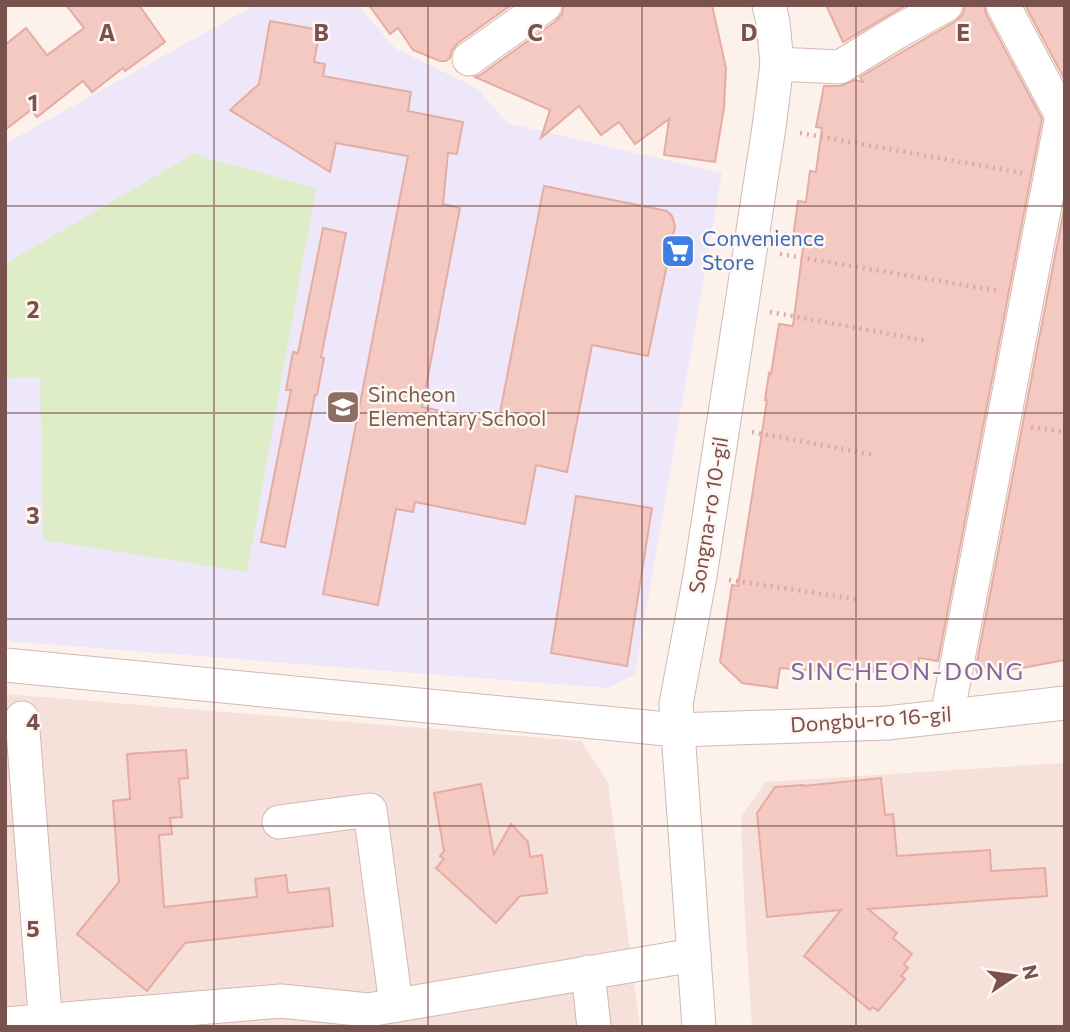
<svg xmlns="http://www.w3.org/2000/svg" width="1070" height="1032" font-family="Commissioner,sans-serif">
<rect width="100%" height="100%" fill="#fdf1eb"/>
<g fill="#f5e1d9">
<path d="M 5,694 L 581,741 L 608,783 L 640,1027 L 5,1027 Z"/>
<path d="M 1065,763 L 1065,1027 L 752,1027 L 745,919 L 741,817 L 765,782 Z"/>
</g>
<path fill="#eee7fa" d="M 255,5 L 358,5 L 395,48 L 478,89 L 507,123 L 722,173 L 635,674 L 607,688 L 5,641 L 5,144 Z"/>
<path fill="#dfecc8" d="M 193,154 L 316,188 L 247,572 L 43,540 L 40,377 L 5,378 L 5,264 Z"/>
<g fill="#f3c9c2" stroke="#e6aba2" stroke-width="2">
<path d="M 66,5 L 139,5 L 165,42 L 125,71 L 123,68 L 92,92 L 83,81 L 37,117 L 31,110 L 5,130 L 5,45 L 26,28 L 47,55 L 84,28 Z"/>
<path d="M 369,5 L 511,5 L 458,43 L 452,50 L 450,58 L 446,61 L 440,61 L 413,50 L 398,28 L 390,34 Z"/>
<path d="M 564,5 L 712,5 L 726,68 L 724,108 L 715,162 L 664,155 L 669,119 L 635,144 L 619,122 L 601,135 L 579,106 L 541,138 L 550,110 L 475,77 L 480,75 L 556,21 L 562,14 Z"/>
<path d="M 826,5 L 906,5 L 843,42 Z"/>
<path d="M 965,5 L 984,5 L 986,14 L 1042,119 L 938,661 L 919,658 L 918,669 L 875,662 L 874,672 L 832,667 L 832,672 L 780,668 L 777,688 L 742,683 L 720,662 L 732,585 L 738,586 L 767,400 L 765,400 L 769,373 L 771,374 L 779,324 L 793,326 L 804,240 L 793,238 L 798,201 L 806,202 L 810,171 L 816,172 L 822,128 L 816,127 L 824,86 L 840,86 L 855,80 L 863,82 L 860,77 L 907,49 L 956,21 L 963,14 Z"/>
<path d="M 1025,5 L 1065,5 L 1065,80 Z"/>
<path d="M 270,21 L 320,30 L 314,62 L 325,64 L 323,76 L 411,92 L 408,111 L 463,122 L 457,154 L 448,153 L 443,204 L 460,208 L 422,407 L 498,423 L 544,186 L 667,211 L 672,216 L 675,226 L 648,356 L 592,345 L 567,472 L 536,465 L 525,524 L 415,502 L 413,512 L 396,509 L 378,605 L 323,594 L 408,156 L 336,143 L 330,172 L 230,110 L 259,84 Z"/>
<path d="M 1065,204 L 1065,660 L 1022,668 L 977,673 L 976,667 Z"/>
<path d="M 323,228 L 346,233 L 321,357 L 324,358 L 317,395 L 315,395 L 285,547 L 261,542 L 291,390 L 286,390 L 293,352 L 298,353 Z"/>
<path d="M 576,496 L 652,508 L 627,666 L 551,653 Z"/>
<path d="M 186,750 L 188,778 L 179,779 L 182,817 L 170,818 L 172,834 L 159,835 L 164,907 L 257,897 L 255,879 L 286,875 L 288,893 L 329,888 L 333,926 L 185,943 L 147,991 L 77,934 L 119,882 L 113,801 L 130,799 L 127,754 Z"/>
<path d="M 881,778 L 885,815 L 893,814 L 897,856 L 990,850 L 991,871 L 1045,868 L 1047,896 L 868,909 L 897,933 L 893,938 L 912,954 L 904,964 L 908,968 L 901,976 L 905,979 L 878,1011 L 873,1007 L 870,1010 L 804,956 L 841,910 L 767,917 L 757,813 L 775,787 L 803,785 L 803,786 Z"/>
<path d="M 481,784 L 494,854 L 511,824 L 528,842 L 530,857 L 542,855 L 547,893 L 520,896 L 496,923 L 436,868 L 444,859 L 440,856 L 444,851 L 434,793 Z"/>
</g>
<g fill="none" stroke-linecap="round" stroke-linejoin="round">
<g stroke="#d3b8b2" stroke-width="35">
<g id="minor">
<path d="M 469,59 L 545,5"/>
<path d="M 777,64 L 840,67 L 897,32 L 946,5"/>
<path d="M 5,665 L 677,730 L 887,723 L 1065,703"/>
<path d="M 947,716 L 1062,116 L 1003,5"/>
<path d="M 22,718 L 46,1027"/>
<path d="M 279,822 L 370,810 L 396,1005"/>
<path d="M 588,972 L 594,1027"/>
<path d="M 5,1024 L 281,1001 L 368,1010 L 694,955"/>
<path d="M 699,1027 L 676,704 L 700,576 L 769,127 L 777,64 L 773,22 L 769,5"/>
</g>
</g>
<g stroke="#d9aba4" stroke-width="4.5" stroke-dasharray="2 5" stroke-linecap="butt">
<path d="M 800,133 L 1022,173"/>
<path d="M 780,254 L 999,291"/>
<path d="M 770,312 L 928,341"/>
<path d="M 1031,427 L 1065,432"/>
<path d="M 752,432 L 874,455"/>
<path d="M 729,580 L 857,599"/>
</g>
<use href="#minor" stroke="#fff" stroke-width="33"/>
</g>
<path fill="none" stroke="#79514d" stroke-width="2" stroke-opacity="0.55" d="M 214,5 L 214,1027M 428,5 L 428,1027M 642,5 L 642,1027M 856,5 L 856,1027M 5,206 L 1065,206M 5,413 L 1065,413M 5,619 L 1065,619M 5,826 L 1065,826"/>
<defs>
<g id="supermarket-square" transform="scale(1.75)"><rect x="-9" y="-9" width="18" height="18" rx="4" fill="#3f7fe0" stroke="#fff6f2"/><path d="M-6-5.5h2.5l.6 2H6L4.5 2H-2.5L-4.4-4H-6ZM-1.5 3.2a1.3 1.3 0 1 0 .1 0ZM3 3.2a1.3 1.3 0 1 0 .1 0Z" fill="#fff"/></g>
<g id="school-square" transform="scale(1.75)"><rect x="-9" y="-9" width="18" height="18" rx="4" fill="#8d6e63" stroke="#fff6f2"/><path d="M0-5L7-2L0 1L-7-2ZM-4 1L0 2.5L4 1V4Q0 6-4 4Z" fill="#fff"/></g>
</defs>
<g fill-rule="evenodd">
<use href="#supermarket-square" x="678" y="251"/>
<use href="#school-square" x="343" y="407"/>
</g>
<g text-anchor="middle" stroke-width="5" stroke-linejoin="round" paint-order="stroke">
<g font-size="21" fill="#366cbe" stroke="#fff6f2" text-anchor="start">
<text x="702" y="246">Convenience<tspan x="702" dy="24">Store</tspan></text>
</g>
<g font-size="21" fill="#785e54" stroke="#fff6f2" text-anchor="start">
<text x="368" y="402">Sincheon<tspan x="368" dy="24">Elementary School</tspan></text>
</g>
<g font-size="21" fill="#79514d" stroke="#fff6f2">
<text transform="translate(709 515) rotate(-81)" y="7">Songna-ro 10-gil</text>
<text transform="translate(871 720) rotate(-4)" y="7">Dongbu-ro 16-gil</text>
</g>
<g font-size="24" letter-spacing="2" fill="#7e699b" stroke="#fff6f2">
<text x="908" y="680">SINCHEON-DONG</text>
</g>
</g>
<g font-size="23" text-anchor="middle" font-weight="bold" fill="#79514d" stroke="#fff6f2" stroke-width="5" stroke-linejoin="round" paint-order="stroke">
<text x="107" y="41">A</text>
<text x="321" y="41">B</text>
<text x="535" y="41">C</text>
<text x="749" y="41">D</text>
<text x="963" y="41">E</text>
<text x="33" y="111">1</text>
<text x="33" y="318">2</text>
<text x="33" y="524">3</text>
<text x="33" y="730">4</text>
<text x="33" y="937">5</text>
</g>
<rect width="1070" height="1032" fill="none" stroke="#79514d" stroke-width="14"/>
<g transform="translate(1014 976) rotate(77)" stroke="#fff6f2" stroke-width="5" paint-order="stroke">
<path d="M0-5L12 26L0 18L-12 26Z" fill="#79514d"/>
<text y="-10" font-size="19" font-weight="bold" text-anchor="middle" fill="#79514d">N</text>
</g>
</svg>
